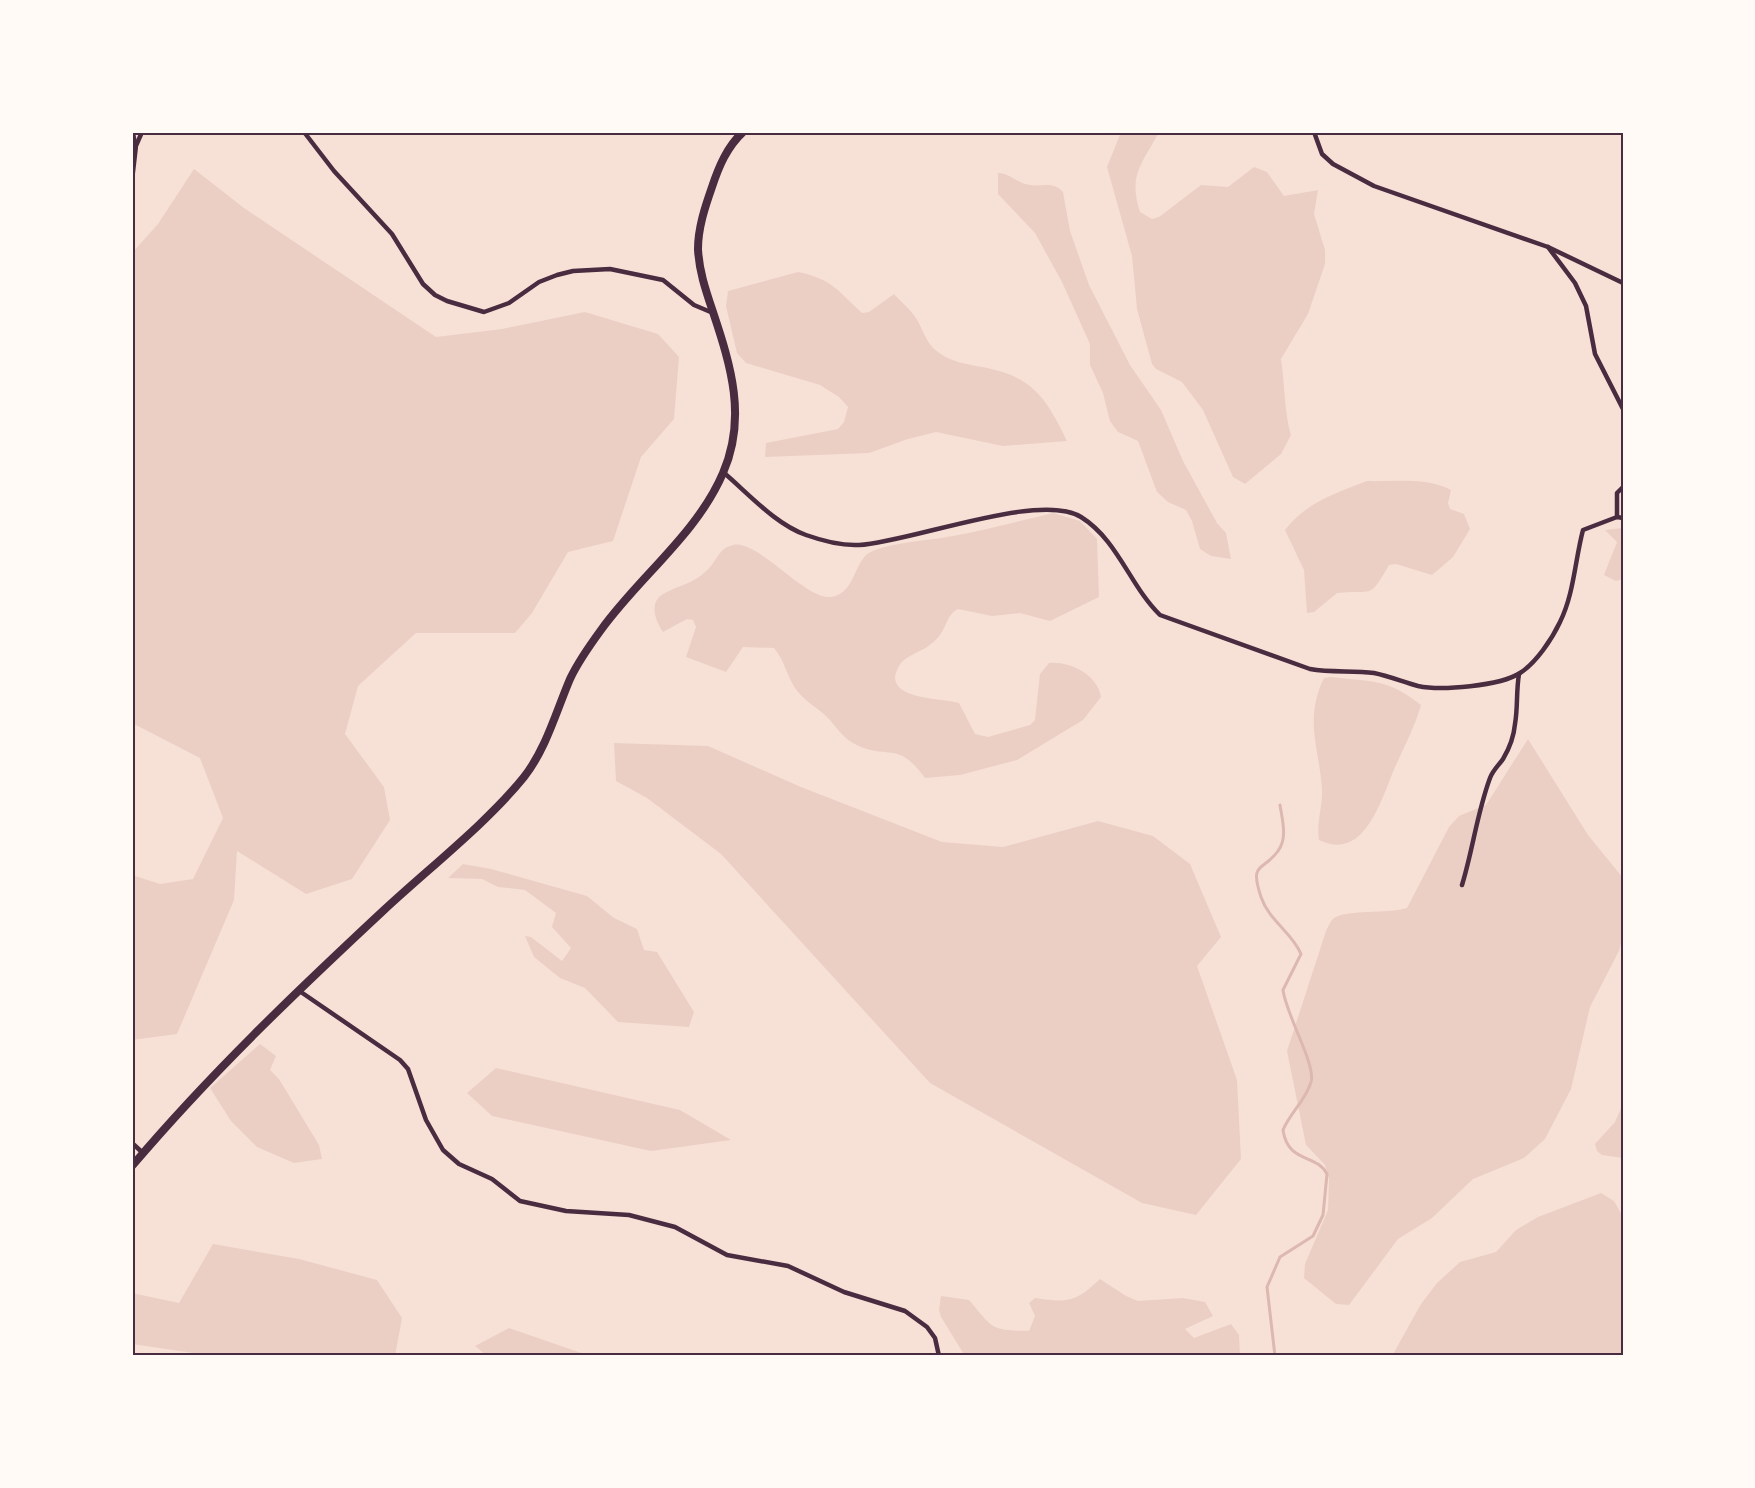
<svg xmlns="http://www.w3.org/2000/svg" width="1755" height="1488" font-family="Barlow,sans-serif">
<rect width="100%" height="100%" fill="#f7e1d7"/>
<g fill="#ebcfc5">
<path d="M 1121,132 L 1159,132 C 1142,164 1128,175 1140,212 L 1152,219 L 1159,217 L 1201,185 L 1228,187 L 1254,167 L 1267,172 L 1284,196 L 1318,190 L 1314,214 L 1325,250 L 1325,264 L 1308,314 L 1281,359 C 1285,384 1284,412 1291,435 L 1281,454 L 1245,484 L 1233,477 L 1203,410 L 1182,382 L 1156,369 L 1152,364 L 1137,309 L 1132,256 L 1107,167 Z"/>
<path d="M 194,169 L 244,208 L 436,337 L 502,329 L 585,312 L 658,334 L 679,357 L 674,419 L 641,457 L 613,541 L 568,552 L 532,613 L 515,633 L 416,633 L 358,686 L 345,734 L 384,787 L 390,820 L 352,879 L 306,894 L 237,851 L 234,900 L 177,1034 L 132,1040 L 132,875 L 160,884 L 193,879 L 223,818 L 200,758 L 132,723 L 132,253 L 158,224 Z"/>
<path d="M 998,173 C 1010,173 1018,184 1030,185 C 1043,187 1053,181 1063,192 L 1070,231 L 1089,285 L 1130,365 L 1161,410 L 1183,461 L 1217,523 L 1226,533 L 1231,559 L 1211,556 L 1200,549 L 1192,521 L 1186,510 L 1168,502 L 1157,492 L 1138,441 L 1118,432 L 1110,421 L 1103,393 L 1090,365 L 1090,344 L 1062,282 L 1035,233 L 998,194 Z"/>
<path d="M 798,272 C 832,279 837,290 862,313 L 869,312 L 894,294 C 900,301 908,307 913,314 C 923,326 924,342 938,352 C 951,362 966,364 982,367 C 1032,376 1046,397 1067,441 L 1003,446 L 936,432 L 908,439 L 869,453 L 765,457 L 766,443 L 838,429 L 844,422 L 848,407 L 839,397 L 820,385 L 746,363 L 737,353 L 726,306 L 728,291 Z"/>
<path d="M 1367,481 C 1393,482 1427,477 1451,490 L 1448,503 L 1450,509 L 1464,514 L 1470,529 L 1453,557 L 1432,575 L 1396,564 L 1389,565 C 1368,601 1374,589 1337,593 L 1314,612 L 1307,613 L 1304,570 L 1285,530 C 1307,502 1334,494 1367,481 Z"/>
<path d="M 1053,513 L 1080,521 L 1097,539 L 1099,597 L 1050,621 L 1020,613 L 992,616 L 958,609 C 944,616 948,632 931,644 C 923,651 910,654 903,661 C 899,664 896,672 895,677 C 895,700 943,698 959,703 L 975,734 L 988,737 L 1030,725 L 1035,720 L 1040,674 L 1049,663 C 1070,661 1098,675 1101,697 L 1083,720 L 1017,760 L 960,775 L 925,778 C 896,738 887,762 853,743 C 843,738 835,725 827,717 C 818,708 806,702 798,692 C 787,679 786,662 774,648 L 743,647 L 726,672 L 686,657 L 696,627 L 693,620 L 687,619 L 663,632 C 655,620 648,601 665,593 C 684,583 695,584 711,566 C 718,557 720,548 733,545 C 758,539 805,600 831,597 C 858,593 852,557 875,550 C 897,542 924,541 947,537 C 983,531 1018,521 1053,513 Z"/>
<path d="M 1623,528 L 1623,579 L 1616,581 L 1604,575 L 1617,542 L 1605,530 Z"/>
<path d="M 1331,677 C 1371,682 1387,678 1421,705 C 1415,726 1405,745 1396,765 C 1382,796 1366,863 1319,840 C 1316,822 1323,806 1322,789 C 1319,747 1304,719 1324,678 Z"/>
<path d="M 1528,739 L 1588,835 L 1623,878 L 1623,935 L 1619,951 L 1590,1007 L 1571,1089 L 1545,1139 L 1524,1158 L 1473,1179 L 1432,1218 L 1398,1239 L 1349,1305 L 1336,1304 L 1304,1278 L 1305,1264 L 1328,1210 L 1329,1179 L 1325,1165 L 1306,1145 L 1287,1051 L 1326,931 C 1328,927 1330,922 1333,919 C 1343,909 1389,914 1407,908 L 1449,827 L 1459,816 L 1486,805 Z"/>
<path d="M 614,743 L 708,746 L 801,787 L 942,842 L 1003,847 L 1098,821 L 1153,836 L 1190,864 L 1221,937 L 1197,966 L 1237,1080 L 1241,1159 L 1196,1215 L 1142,1203 L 930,1083 L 721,854 L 647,798 L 616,781 Z"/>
<path d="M 463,864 L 491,869 L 587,896 L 614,918 L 637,929 L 644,950 L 657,952 L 694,1012 L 689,1027 L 618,1022 L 585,988 L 560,978 L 534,957 L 525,936 L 531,937 L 562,961 L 571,948 L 552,927 L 556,913 L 525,890 L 498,887 L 482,879 L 448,878 Z"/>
<path d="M 260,1044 L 276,1056 L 270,1070 L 279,1079 L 319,1145 L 322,1159 L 294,1163 L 257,1147 L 231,1121 L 210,1088 Z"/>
<path d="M 496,1068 L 680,1110 L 731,1140 L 651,1151 L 492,1116 L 467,1093 Z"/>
<path d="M 1623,1104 L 1623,1158 L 1602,1155 L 1597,1151 L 1595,1144 L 1615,1122 Z"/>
<path d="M 1601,1193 L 1614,1201 L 1623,1217 L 1623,1356 L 1392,1356 L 1421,1304 L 1437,1283 L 1460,1262 L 1496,1252 L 1516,1230 L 1538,1217 Z"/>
<path d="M 213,1244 L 299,1259 L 377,1280 L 402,1318 L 395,1356 L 214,1356 L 132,1344 L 132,1293 L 179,1303 Z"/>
<path d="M 1100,1279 L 1126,1296 L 1138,1301 L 1183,1298 L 1205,1302 L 1213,1316 L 1185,1329 L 1194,1338 L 1231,1324 L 1239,1335 L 1240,1356 L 965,1356 L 941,1317 L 939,1310 L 941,1296 L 969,1300 C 994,1329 989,1330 1029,1331 L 1035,1316 L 1029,1303 L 1035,1298 C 1069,1303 1075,1302 1100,1279 Z"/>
<path d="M 509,1328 L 590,1356 L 487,1356 L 475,1346 Z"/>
</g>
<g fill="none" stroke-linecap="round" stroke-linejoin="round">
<path stroke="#dcb8b0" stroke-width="3" d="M 1275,1356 L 1267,1287 L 1280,1257 L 1313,1236 L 1323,1215 L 1327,1174 C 1316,1153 1288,1164 1283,1130 C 1290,1113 1306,1100 1311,1082 C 1316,1064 1286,1015 1283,990 L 1301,954 C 1292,932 1269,921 1261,897 C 1249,861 1263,872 1278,851 C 1288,838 1282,819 1280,805"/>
<g stroke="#4a2c40" stroke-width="4.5">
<path d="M 304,132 L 334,171 L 392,234 L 423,284 L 435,295 L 447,301 L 484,312 L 509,303 L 539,282 L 557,275 L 573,271 L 610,269 L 663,280 L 694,305 L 713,313"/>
<path d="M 1314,132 L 1322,154 L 1333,164 L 1374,186 L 1548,247 L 1623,283"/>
<path d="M 135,148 L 142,132"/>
<path d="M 1548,247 L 1575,283 L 1586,306 L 1595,354 L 1623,409"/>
<path d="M 723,472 C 749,494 775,524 806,535 C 823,541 842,546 859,545 C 911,542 1040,491 1081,517 C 1118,540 1130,586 1160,615 L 1310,669 C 1332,673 1353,670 1374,673 C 1389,676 1403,682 1418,686 C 1441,691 1500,686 1520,673 C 1536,663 1552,639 1560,622 C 1574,594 1575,560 1583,530 L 1617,517 L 1623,518"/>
<path d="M 1617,517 L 1617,493 L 1623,487"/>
<path d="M 1462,885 C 1473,849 1477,813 1490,778 C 1493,770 1499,765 1503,759 C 1509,749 1514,735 1515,724 C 1518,707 1516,692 1519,674"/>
<path d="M 298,990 L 400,1060 L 408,1069 L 426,1120 L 443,1150 L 459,1164 L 492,1179 L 520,1201 L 566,1211 L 629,1215 L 675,1227 L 727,1255 L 788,1266 L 844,1292 L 905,1311 L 927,1327 L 935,1338 L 939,1356"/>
<path d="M 132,1143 L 143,1153"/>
</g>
<path stroke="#4a2c40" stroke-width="6" d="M 132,174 L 135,148 L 132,132"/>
<path stroke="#4a2c40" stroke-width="8" d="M 132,1166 C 210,1074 296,992 384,910 C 428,869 487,823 524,777 C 546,749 556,712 570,679 C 578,662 590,645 601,630 C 639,577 697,534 723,473 C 747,418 731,366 713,312 C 706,291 699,271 698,249 C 698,228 705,207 712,187 C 719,166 727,147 743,132"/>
</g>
<rect width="1755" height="1488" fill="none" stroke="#fffaf5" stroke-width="267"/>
<rect x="134" y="134" width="1488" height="1220" fill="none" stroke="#4a2c40" stroke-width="2"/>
</svg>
